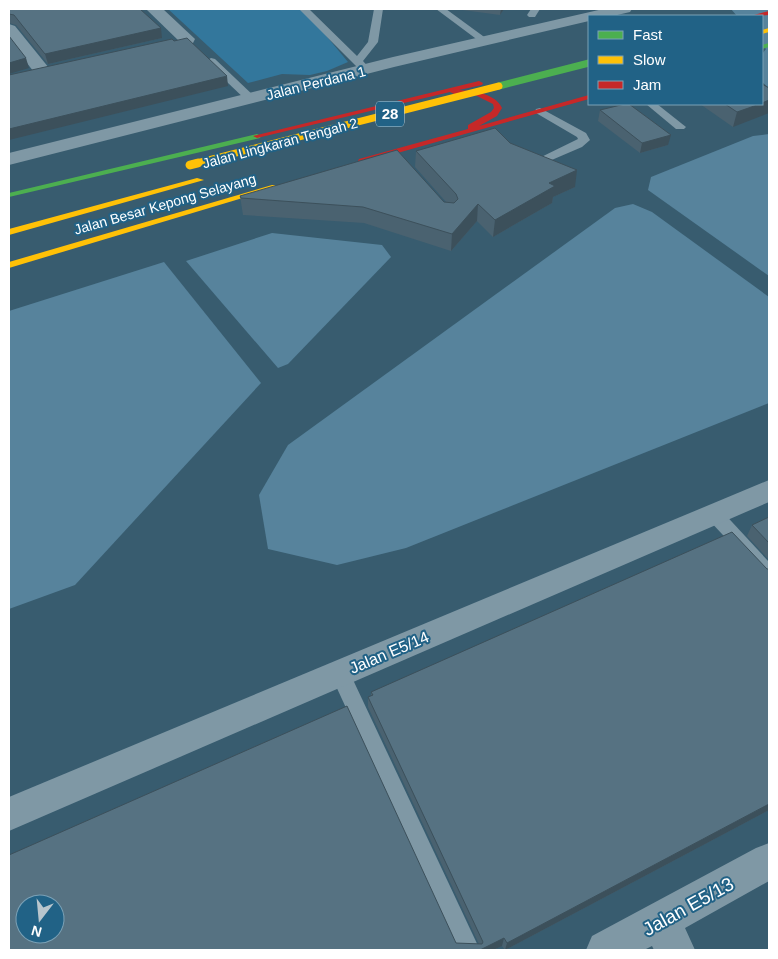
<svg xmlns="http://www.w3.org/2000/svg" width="778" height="959" font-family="Helvetica,sans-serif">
<rect width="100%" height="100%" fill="#385c6f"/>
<path fill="#33779c" d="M 168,9 L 304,9 L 348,62 L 327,71 L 310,75 L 282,74 L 248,83 Z"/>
<g fill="#57839c">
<path d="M 731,9 L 769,9 L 769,88 L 762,82 L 762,54 L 766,49 L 762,45 L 762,16 L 737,16 Z"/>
<path d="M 769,134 L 769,276 L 648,190 L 651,177 L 753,136 Z"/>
<path d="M 633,204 L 652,212 L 769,297 L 769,403 L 406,548 L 337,565 L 268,549 L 259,495 L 288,445 L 615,208 Z"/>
<path d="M 272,233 L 382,245 L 391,257 L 288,364 L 278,368 L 186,261 Z"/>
<path d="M 164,262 L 261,383 L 75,585 L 9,609 L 9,311 Z"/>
</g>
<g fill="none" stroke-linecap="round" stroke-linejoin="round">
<g fill="#7f98a5" fill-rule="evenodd">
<path d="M 299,9 L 309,9 L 357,56 L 368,42 L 374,9 L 383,9 L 378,42 L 363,61 L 371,70 L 370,72 L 362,72 Z"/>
<path d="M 436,9 L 446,9 L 487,39 L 482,42 L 479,41 Z"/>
<path d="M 531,9 L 540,9 L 535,17 L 529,17 L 527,15 Z"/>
<path d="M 211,58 L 215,59 L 255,97 L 256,99 L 255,101 L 247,101 L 207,63 L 206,61 Z"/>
<path d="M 646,104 L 657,104 L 686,127 L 684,129 L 676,129 Z"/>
<path d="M 540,108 L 586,133 L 590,140 L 582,147 L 533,168 L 529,167 L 527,165 L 529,163 L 578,139 L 577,137 L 536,113 L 535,111 L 536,109 Z"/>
<path d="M 714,508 L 720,509 L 769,562 L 769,580 L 763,578 L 708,519 L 706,514 L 708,509 Z"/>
<path d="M 340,665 L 347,667 L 480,950 L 457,950 L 330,673 L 333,667 Z"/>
</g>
<g fill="#7f98a5" fill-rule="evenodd">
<path d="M 146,9 L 163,9 L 195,39 L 193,43 L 181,43 Z"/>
<path d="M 603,9 L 632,9 L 630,12 L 613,16 L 589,16 L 589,21 L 394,67 L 9,165 L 9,153 L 393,57 Z"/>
<path d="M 9,24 L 15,26 L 49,68 L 52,72 L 49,76 L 43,77 L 37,76 L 9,40 Z"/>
<path d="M 769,480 L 769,502 L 9,831 L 9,797 Z"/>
<path d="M 769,843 L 769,881 L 685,928 L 695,950 L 654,950 L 652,946 L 644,950 L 586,950 L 592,936 L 756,848 Z"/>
</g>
<g fill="#4caf50" fill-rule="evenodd">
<path d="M 769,43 L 769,47 L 762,49 L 762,45 Z"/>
<path d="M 257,134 L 261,136 L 260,138 L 9,197 L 9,193 Z"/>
</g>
<g fill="#ffc107" fill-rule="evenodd">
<path d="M 769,28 L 769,32 L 762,34 L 762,30 Z"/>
<path d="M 197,178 L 204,180 L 9,235 L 9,229 Z"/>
<path d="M 272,185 L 275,185 L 279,187 L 9,268 L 9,262 Z"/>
</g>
<g fill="#c62828" fill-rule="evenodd">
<path d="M 769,11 L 769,15 L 753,16 L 754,15 Z"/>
<path d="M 479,81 L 483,83 L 482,85 L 459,90 C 473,91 495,93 502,108 L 497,116 L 479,126 L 589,95 L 589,99 L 362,163 L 358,161 L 359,159 L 468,129 L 468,125 L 491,112 L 494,108 L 493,104 L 475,95 L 454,94 L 450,92 L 257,138 L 253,136 Z"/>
</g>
<path stroke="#4caf50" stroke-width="7" d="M 499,86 L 589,63"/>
<path stroke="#ffc107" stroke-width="7" d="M 193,164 L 499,86"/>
<path stroke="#ffc107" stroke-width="9" d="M 190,165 L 198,163"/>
</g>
<g fill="#4a6270">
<path d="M 9,9 L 162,38 L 48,64 L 16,25 L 9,23 Z"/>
<path d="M 455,9 L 504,9 L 500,15 Z"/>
<path d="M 700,104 L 762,104 L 733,127 Z"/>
<path d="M 600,110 L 668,145 L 640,153 L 598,121 Z"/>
<path d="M 510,143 L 575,187 L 553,197 L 552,203 L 493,237 L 477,221 L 451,251 L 364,223 L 243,215 L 240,196 L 447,203 L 415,167 L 416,151 Z"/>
<path d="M 769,517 L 769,560 L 747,536 L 752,525 Z"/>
<path d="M 767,569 L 769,569 L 769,810 L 505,950 L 502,946 L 493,950 L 9,950 L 456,943 L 479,944 L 368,707 L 368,697 L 371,696 L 371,692 Z"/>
</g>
<g fill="#3c505b">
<path d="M 501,9 L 504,9 L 500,15 Z"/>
<path d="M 161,28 L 162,38 L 48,64 L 45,54 Z"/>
<path d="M 26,58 L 29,68 L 9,74 L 9,63 Z"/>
<path d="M 227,76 L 228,86 L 9,140 L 9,129 Z"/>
<path d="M 769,100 L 769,113 L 733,127 L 737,112 L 760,104 L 762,104 L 762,103 Z"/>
<path d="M 671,135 L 668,145 L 640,153 L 642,143 Z"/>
<path d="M 577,170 L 575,187 L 553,197 L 552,203 L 493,237 L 495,220 L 549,183 Z"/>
<path d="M 478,204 L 477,221 L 451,251 L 452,234 Z"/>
<path d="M 769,804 L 769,810 L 505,950 L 507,943 Z"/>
<path d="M 504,938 L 502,946 L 493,950 L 480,950 Z"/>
</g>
<g fill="#567282" stroke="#3c505b" fill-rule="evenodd">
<path d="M 9,9 L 140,9 L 161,28 L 45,54 L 14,15 L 9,14 Z"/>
<path d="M 9,36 L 26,58 L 9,63 Z"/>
<path d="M 187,38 L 227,76 L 9,129 L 9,75 L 172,39 L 174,41 Z"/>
<path d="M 762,84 L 769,88 L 769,100 L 762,103 Z"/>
<path d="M 625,104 L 629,104 L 671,135 L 642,143 L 600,110 Z"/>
<path d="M 725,104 L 760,104 L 737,112 Z"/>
<path d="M 495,128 L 510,143 L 577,170 L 549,183 L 555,186 L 495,220 L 478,204 L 452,234 L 363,207 L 241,198 L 240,196 L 397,150 L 444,202 L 454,203 L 458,199 L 456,194 L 416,151 Z"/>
<path d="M 769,517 L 769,543 L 752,525 Z"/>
<path d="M 732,532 L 767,569 L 769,569 L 769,804 L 507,943 L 504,938 L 480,950 L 9,950 L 9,855 L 347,706 L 456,943 L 482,944 L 483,942 L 368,697 L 373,695 L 371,692 ZM 25,904 L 55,904 L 55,934 L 25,934 Z"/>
</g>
<g text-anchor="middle" stroke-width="4" stroke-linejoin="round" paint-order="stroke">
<g font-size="14" fill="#fff" stroke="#216286">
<text transform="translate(316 83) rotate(-14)" y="5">Jalan Perdana 1</text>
<text transform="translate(280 143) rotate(-15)" y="5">Jalan Lingkaran Tengah 2</text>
<text transform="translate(165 204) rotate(-16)" y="5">Jalan Besar Kepong Selayang</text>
</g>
<rect fill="#216286" stroke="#bcd0db" stroke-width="1" x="376" y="101.5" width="28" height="25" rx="4"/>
<g font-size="15" font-weight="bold" fill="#fff">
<text x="390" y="119">28</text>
</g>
<g font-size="16" fill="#fff" stroke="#216286">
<text transform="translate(389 652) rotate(-23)" y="6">Jalan E5/14</text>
</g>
<g font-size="19" fill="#fff" stroke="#216286">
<text transform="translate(688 906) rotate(-29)" y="7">Jalan E5/13</text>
</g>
</g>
<rect width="778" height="959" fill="none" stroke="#ffffff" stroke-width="20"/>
<rect x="588" y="15" width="175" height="90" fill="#216286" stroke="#7aa1b6"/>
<rect x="598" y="31" width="25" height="8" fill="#4caf50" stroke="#7aa1b6"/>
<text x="633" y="40" font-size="15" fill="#ffffff">Fast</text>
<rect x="598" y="56" width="25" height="8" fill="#ffc107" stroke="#7aa1b6"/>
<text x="633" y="65" font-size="15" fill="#ffffff">Slow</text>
<rect x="598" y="81" width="25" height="8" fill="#c62828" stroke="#7aa1b6"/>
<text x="633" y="90" font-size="15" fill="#ffffff">Jam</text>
<g transform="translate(40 919) rotate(196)"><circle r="24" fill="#216286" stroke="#7aa1b6"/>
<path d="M0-4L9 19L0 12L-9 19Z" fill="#b9c6cd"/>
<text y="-8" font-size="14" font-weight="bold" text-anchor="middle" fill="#ffffff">N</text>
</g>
</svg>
